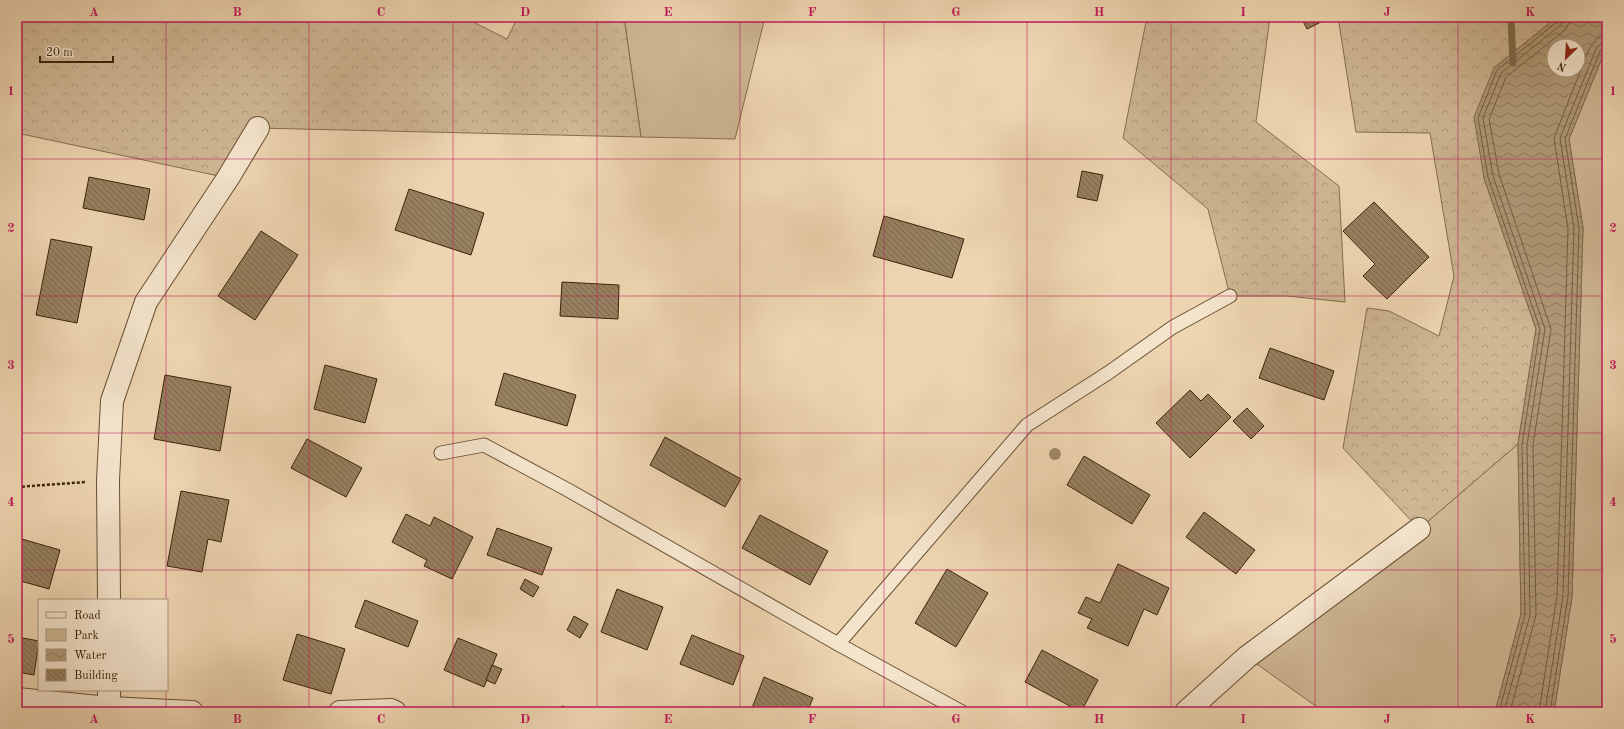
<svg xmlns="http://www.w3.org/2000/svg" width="1624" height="729" font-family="'Old Standard TT',serif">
<defs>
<pattern id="forest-crowns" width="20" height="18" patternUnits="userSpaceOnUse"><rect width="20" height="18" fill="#cfb794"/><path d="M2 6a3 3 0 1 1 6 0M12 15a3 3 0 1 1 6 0" fill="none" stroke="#b29d7e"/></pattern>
<pattern id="water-waves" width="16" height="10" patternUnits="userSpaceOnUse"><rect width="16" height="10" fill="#b09978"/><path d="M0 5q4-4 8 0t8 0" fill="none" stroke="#907d60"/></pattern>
<pattern id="building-back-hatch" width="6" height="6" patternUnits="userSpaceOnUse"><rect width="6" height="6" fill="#978060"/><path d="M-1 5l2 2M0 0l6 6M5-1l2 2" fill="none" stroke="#7c694d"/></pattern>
</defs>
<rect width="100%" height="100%" fill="#eed5b1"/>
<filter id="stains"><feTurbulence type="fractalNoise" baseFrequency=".005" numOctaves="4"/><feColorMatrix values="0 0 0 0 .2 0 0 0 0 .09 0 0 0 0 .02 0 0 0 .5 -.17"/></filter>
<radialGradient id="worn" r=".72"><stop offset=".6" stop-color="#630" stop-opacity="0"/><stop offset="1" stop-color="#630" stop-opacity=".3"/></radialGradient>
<g fill="#cfb794" stroke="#846e4e">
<path d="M 624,17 L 765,17 L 735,139 L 641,137 Z"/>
<path d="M 1607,50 L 1607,712 L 1554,712 L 1572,597 L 1583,228 L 1569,139 L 1604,53 Z"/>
<path d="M 1518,444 L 1521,614 L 1495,712 L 1324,712 L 1247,657 L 1419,529 Z"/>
</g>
<g fill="url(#forest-crowns)" stroke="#846e4e">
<path d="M 17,17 L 463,17 L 507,39 L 518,17 L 624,17 L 641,137 L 258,128 L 228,178 L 17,133 Z"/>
<path d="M 1147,17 L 1270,17 L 1256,122 L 1339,186 L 1345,302 L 1287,296 L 1230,296 L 1208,209 L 1123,138 Z"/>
<path d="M 1338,17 L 1557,17 L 1494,68 L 1484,178 L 1536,329 L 1518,444 L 1419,529 L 1343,448 L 1367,308 L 1389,311 L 1439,336 L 1454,276 L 1430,133 L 1356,132 Z"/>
</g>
<path fill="url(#water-waves)" stroke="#806a4b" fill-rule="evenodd" d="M 1557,17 L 1607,17 L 1607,50 L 1604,53 L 1569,139 L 1583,228 L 1572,597 L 1554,712 L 1495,712 L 1521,614 L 1518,444 L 1536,329 L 1484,178 L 1474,117 L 1494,68 ZM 1554,46 L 1578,46 L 1578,70 L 1554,70 Z"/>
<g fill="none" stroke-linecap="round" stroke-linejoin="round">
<g stroke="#745e40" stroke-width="1">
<path d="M 1499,712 L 1525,614 L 1522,445 L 1540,329 L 1488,177 L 1478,118 L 1497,70 L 1557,22 L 1559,17"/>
<path d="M 1504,712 L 1530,615 L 1527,445 L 1545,329 L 1493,176 L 1483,118 L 1501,73 L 1561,25 L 1564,17"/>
<path d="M 1510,712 L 1536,615 L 1533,445 L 1551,329 L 1499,174 L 1489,119 L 1506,77 L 1565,30 L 1569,23 L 1570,17"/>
<path d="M 1539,712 L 1557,596 L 1568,229 L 1554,138 L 1590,47 L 1598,38 L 1607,36"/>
<path d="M 1545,712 L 1563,596 L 1574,228 L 1560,138 L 1596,49 L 1601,44 L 1607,43"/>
<path d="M 1550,712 L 1568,597 L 1579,228 L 1565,139 L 1600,51 L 1604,48 L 1607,48"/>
</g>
<path stroke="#806a4b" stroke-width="7" d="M 1511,17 L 1513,63"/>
</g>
<g fill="url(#building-back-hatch)" stroke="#392408">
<path d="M 1301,17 L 1326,17 L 1327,19 L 1307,29 Z"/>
<path d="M 1082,171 L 1103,175 L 1097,201 L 1077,197 Z"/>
<path d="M 89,177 L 150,189 L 144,220 L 83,208 Z"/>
<path d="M 409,189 L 484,213 L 471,255 L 395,230 Z"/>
<path d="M 1374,202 L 1429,257 L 1387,299 L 1363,276 L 1375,264 L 1343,231 Z"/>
<path d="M 884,216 L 964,239 L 952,278 L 873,256 Z"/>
<path d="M 261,231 L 298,255 L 255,320 L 218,296 Z"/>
<path d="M 51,239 L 92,247 L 77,323 L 36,315 Z"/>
<path d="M 562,282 L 619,285 L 618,319 L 560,316 Z"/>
<path d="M 1270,348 L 1334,371 L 1324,400 L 1259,378 Z"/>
<path d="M 325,365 L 377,379 L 365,423 L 314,409 Z"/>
<path d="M 504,373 L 576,395 L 567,426 L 495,405 Z"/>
<path d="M 165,375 L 231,387 L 220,451 L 154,439 Z"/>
<path d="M 1190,390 L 1201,401 L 1208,394 L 1231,417 L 1190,458 L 1156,423 Z"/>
<path d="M 1247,408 L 1264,426 L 1251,439 L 1233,421 Z"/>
<path d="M 665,437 L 741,479 L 725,507 L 650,465 Z"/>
<path d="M 307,439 L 362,468 L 346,497 L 291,468 Z"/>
<path d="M 1084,456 L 1150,495 L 1132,524 L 1067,485 Z"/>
<path d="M 181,491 L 229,500 L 221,542 L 208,539 L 202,572 L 167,566 Z"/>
<path d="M 1204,512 L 1255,550 L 1236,574 L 1186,537 Z"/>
<path d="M 406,514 L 430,526 L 434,517 L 473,537 L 452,579 L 424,566 L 427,560 L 392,542 Z"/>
<path d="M 760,515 L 828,551 L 810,585 L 742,548 Z"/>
<path d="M 497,528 L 552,548 L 542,575 L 487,555 Z"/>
<path d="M 22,539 L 60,550 L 49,589 L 17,580 L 17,541 L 21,542 Z"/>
<path d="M 1118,564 L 1169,588 L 1157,615 L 1144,609 L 1128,646 L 1087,628 L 1092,619 L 1078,613 L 1086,597 L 1100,603 Z"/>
<path d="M 947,569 L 988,593 L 956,647 L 915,623 Z"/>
<path d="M 525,579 L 539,587 L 533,597 L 520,589 Z"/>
<path d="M 617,589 L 663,607 L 647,650 L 601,632 Z"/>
<path d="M 365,600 L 418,621 L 408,647 L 355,627 Z"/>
<path d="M 574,616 L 588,624 L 580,638 L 567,630 Z"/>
<path d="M 297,634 L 345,649 L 331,694 L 283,680 Z"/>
<path d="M 692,635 L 744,656 L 733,685 L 680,664 Z"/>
<path d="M 17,637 L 39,641 L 34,675 L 17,672 Z"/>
<path d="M 458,638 L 497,654 L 484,687 L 444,670 Z"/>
<path d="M 1042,650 L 1098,680 L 1081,712 L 1025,682 Z"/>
<path d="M 492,665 L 502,669 L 495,684 L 486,680 Z"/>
<path d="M 764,677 L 813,698 L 807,712 L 762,712 L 752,708 Z"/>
<path d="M 562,706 L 576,712 L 560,712 Z"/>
</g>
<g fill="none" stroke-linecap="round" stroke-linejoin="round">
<g stroke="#665032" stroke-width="15">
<g id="service">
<path d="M 441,453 L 484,445 L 568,490 L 838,644 L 962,712"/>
<path d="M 838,644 L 1027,425 L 1108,373 L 1173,327 L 1230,296"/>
</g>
</g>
<g stroke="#665032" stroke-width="24">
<g id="minor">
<path d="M 109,600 L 108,480 L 112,401 L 146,302 L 228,178 L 258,128"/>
<path d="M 17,699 L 109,708 L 192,712"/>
<path d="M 109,712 L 109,690"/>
<path d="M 340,712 L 391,710 L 395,712"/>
<path d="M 1186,712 L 1247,657 L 1419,529"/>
</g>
</g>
<path stroke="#392408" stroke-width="2.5" stroke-dasharray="3 2" stroke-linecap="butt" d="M 17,487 L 86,482"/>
<use href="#service" stroke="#f4e4cc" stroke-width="13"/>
<use href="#minor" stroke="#f4e4cc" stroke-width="22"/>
</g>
<circle fill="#9f8867" cx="1055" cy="454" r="6"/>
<path fill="none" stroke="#c2185b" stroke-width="1" stroke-opacity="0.55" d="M 166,17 L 166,600M 309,17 L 309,712M 453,17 L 453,712M 597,17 L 597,712M 740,17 L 740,712M 884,17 L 884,712M 1027,17 L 1027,712M 1171,17 L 1171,712M 1315,17 L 1315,712M 1458,17 L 1458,712M 17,159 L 1607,159M 17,296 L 1607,296M 17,433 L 1607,433M 17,570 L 1607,570M 166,690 L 166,712"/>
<rect width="1624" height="729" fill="none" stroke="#eed5b1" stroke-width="44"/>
<rect x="38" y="599" width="130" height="92" fill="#f4e4cc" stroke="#a9977e"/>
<rect x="46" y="612" width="20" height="6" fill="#f4e4cc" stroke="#a9977e"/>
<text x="74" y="619" font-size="12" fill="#392408">Road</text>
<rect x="46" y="629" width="20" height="12" fill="#cfb794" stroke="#a9977e"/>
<text x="74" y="639" font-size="12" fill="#392408">Park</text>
<rect x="46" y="649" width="20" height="12" fill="url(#water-waves)" stroke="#a9977e"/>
<text x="74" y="659" font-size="12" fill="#392408">Water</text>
<rect x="46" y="669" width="20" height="12" fill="url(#building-back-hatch)" stroke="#a9977e"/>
<text x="74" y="679" font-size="12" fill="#392408">Building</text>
<g transform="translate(1566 58) rotate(205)"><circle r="19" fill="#f4e4cc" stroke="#a9977e"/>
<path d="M0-3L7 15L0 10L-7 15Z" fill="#8f2418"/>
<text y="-6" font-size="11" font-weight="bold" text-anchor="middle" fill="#392408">N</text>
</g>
<path d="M40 56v6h73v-6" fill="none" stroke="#392408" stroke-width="2"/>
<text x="46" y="56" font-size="12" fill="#392408" stroke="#f4e4cc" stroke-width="3" paint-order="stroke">20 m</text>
<rect x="22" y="22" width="1580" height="685" fill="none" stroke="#c2185b" stroke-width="1.5"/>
<g font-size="13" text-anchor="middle" font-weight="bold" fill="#c2185b">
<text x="94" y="16">A</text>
<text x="237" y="16">B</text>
<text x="381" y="16">C</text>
<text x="525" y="16">D</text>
<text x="668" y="16">E</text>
<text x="812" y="16">F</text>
<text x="956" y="16">G</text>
<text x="1099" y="16">H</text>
<text x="1243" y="16">I</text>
<text x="1387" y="16">J</text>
<text x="1530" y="16">K</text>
<text x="11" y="95">1</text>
<text x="1613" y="95">1</text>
<text x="11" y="232">2</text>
<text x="1613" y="232">2</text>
<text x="11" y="369">3</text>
<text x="1613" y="369">3</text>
<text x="11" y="506">4</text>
<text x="1613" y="506">4</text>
<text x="11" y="643">5</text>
<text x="1613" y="643">5</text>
<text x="94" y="723">A</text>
<text x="237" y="723">B</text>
<text x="381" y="723">C</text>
<text x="525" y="723">D</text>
<text x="668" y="723">E</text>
<text x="812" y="723">F</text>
<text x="956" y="723">G</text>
<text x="1099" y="723">H</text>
<text x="1243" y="723">I</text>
<text x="1387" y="723">J</text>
<text x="1530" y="723">K</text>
</g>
<rect width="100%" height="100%" filter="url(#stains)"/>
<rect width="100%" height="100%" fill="url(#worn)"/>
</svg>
